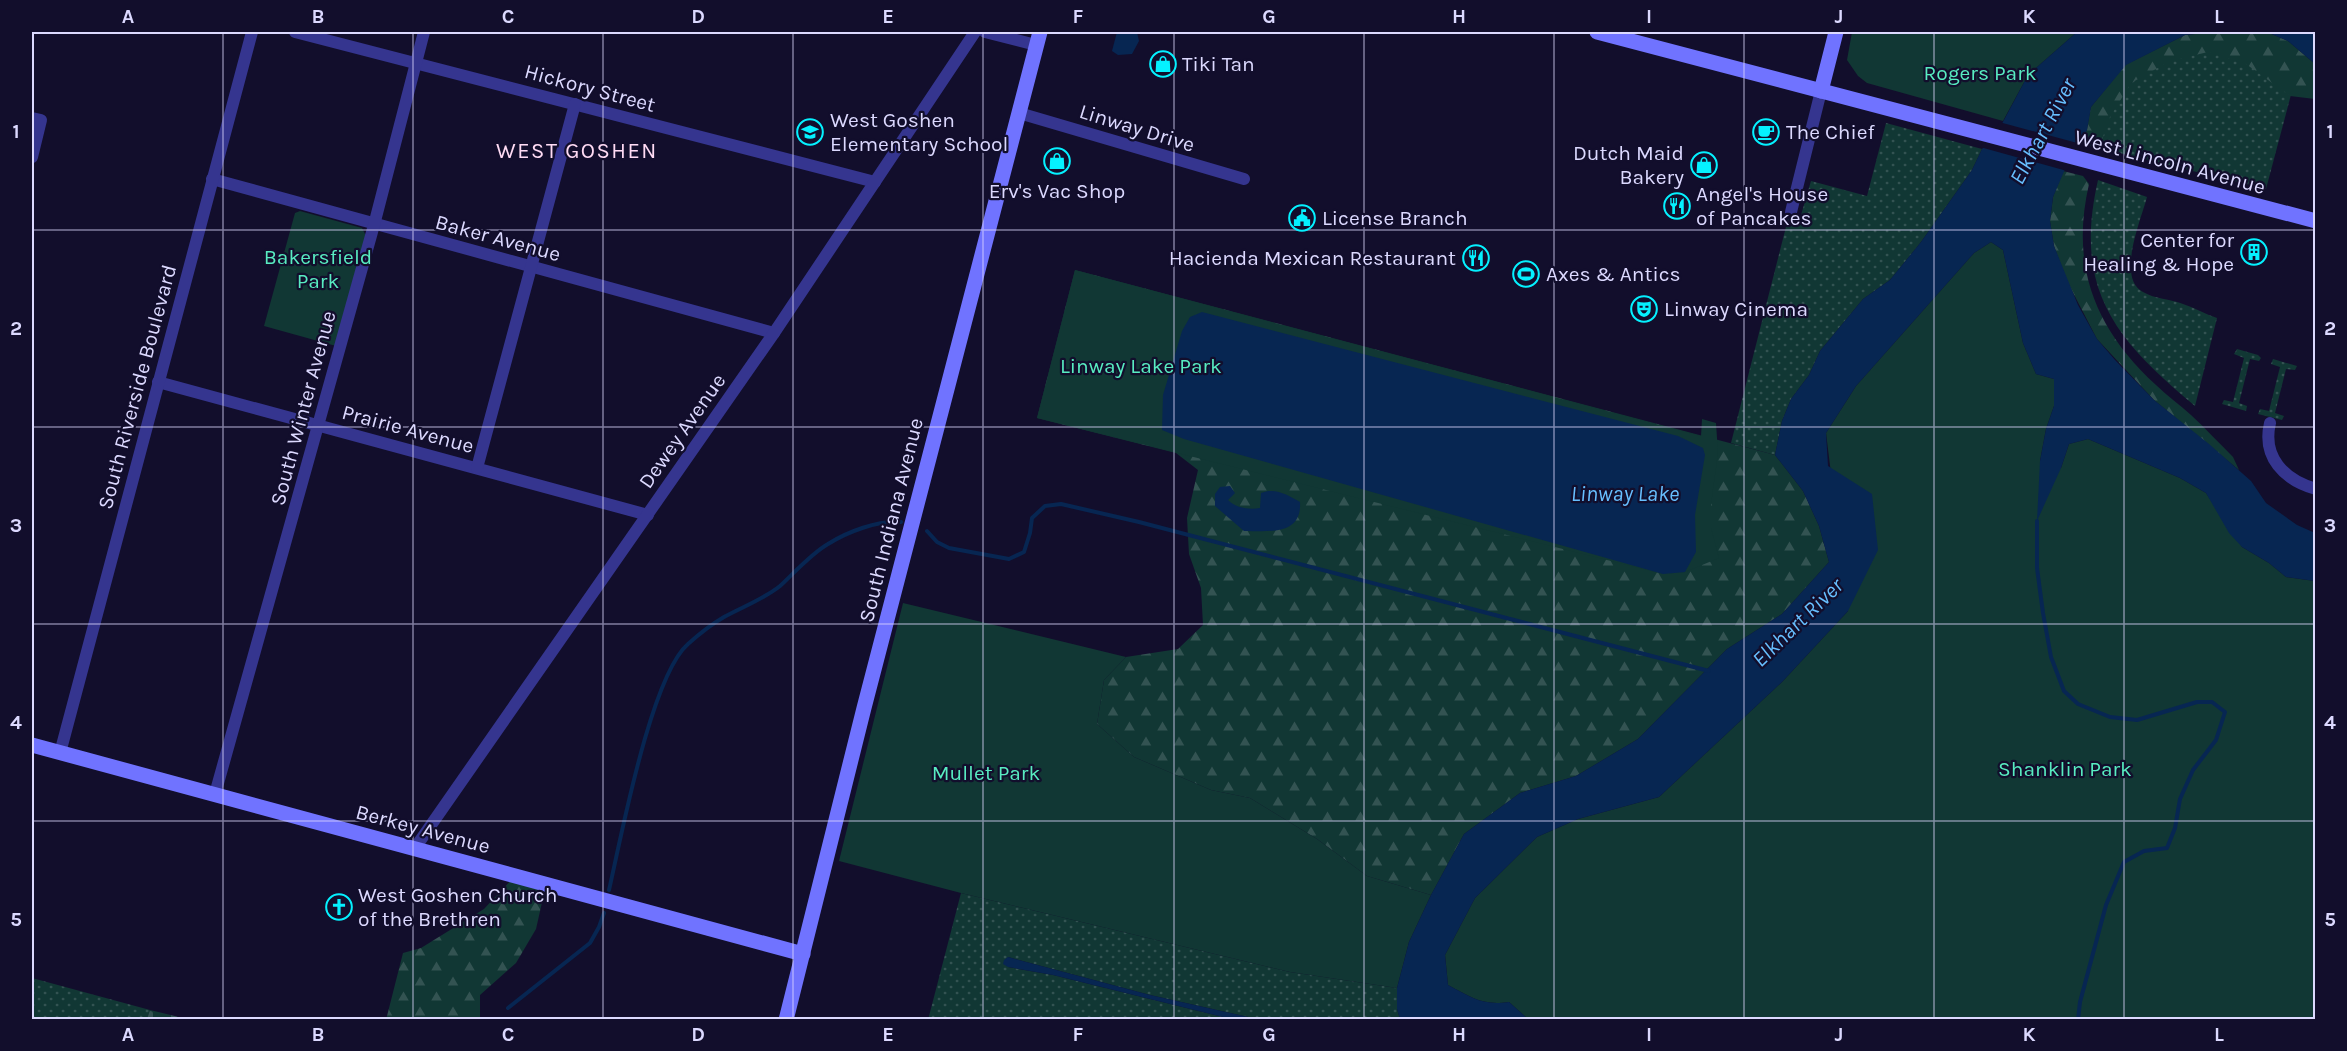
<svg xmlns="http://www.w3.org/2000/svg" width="2347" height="1051" font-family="Karla,sans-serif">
<defs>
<pattern id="grass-dots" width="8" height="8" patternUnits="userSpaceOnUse" patternTransform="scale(1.5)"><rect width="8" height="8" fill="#113734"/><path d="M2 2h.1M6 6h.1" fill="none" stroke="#335352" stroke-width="1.8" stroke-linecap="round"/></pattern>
<pattern id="forest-firs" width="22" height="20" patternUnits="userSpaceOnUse" patternTransform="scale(1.5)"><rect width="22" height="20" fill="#113734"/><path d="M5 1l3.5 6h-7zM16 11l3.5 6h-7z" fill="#335352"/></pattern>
<pattern id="cemetery-stones" width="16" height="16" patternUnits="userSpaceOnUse" patternTransform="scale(1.5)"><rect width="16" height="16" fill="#113734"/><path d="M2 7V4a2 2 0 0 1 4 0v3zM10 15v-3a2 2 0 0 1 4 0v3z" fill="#335352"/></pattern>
</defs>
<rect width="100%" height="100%" fill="#120e2c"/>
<g fill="url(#grass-dots)">
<path d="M 2214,32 L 2267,32 L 2302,53 L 2266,189 L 2099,148 L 2087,130 L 2091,107 Z"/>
<path d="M 1886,123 L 1982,149 L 1972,170 L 1921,242 L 1890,280 L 1863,299 L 1820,351 L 1809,375 L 1791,399 L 1782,421 L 1775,455 L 1731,443 L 1788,219 L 1799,222 L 1811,181 L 1867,196 Z"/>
<path d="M 2098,180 L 2147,197 C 2141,220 2116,278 2143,292 C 2155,299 2170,299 2183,304 C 2195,308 2205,314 2217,318 L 2195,406 C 2115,339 2073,290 2098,180 Z"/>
<path d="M 2237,349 L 2258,355 L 2261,358 L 2259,361 L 2250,359 L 2239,403 L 2247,406 L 2246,411 L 2222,404 L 2224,400 L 2233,402 L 2244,358 L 2234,354 Z"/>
<path d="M 2273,359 L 2297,366 L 2295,370 L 2286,369 L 2275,413 L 2284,416 L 2282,420 L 2258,414 L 2260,409 L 2269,411 L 2280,367 L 2271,364 Z"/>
<path d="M 961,893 L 1290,972 L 1397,988 L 1397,1009 L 1400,1019 L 1257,1019 L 1150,995 L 1008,957 L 1008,967 L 1053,975 L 1231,1019 L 928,1020 Z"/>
<path d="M 32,978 L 150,1010 L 147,1019 L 32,1019 Z"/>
</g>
<g fill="url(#forest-firs)">
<path d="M 2214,32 L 2267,32 L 2288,41 L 2315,64 L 2315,99 L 2290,96 L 2246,64 L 2208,52 L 2170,61 L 2131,83 L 2110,117 L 2099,148 L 2078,143 L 2087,130 L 2091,107 L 2125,65 L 2185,35 Z"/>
<path d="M 2063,171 L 2083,176 L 2089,184 C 2070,266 2095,329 2156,385 C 2167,396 2179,404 2191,415 C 2205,428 2219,443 2233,457 L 2239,470 L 2154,400 L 2097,339 L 2067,281 L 2054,246 L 2050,221 L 2053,197 Z"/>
<path d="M 1075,270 L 1775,455 L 1803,491 L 1819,526 L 1829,562 L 1782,614 L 1727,649 L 1638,739 L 1576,776 L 1520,793 L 1464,834 L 1431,895 L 1367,876 L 1317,839 L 1250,798 L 1211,790 L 1134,757 L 1097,724 L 1104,680 L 1126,657 L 1178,649 L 1203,625 L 1201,588 L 1189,554 L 1187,518 L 1198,470 L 1176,453 L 1037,418 Z"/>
<path d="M 512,879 L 545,889 L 536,929 L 516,963 L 480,995 L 480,1019 L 386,1020 L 403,953 L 421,948 L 484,909 Z"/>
</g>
<path fill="url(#cemetery-stones)" d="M 150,1010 L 187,1019 L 147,1019 Z"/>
<g fill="#113734">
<path d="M 1852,32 L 2077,32 L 2028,75 L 2003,121 L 1867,83 L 1858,76 L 1847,60 Z"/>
<path d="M 300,211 L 362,228 L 366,236 L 336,346 L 264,326 L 295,213 Z"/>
<path d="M 1991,242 L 2003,250 L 2023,343 L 2036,374 L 2054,379 L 2054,406 L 2046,429 L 2040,461 L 2061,468 L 2069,444 L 2088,439 L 2180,478 L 2206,493 L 2242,547 L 2269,563 L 2286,577 L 2315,581 L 2315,1019 L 1528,1019 L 1509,1002 C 1482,1006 1471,997 1448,985 L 1445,955 L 1475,898 L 1537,837 L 1578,819 L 1659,797 L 1782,682 L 1848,611 L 1826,433 L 1856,386 L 1974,253 Z"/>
<path d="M 1075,270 L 1701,436 L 1702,419 L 1716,423 L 1718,453 L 1711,504 L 1711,528 L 1719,558 L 1685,572 L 1663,574 L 1037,418 Z"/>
<path d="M 903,603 L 1126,657 L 1104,680 L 1097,724 L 1134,757 L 1211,790 L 1250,798 L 1317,839 L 1367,876 L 1431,895 L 1409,942 L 1397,988 L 1290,972 L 961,893 L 839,861 Z"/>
</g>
<g fill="#072652">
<path d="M 1117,32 L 1137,32 L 1139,41 L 1132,54 L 1118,55 L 1112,51 Z"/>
<path d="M 2077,32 L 2214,32 L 2185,35 L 2126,65 L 2091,107 L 2087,130 L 2072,153 L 2053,197 L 2050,221 L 2054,246 L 2078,305 L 2097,339 L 2115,360 L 2154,400 L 2209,444 L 2251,481 L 2266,503 L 2297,525 L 2315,533 L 2315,581 L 2286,577 L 2269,563 L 2242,547 L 2229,533 L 2206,493 L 2180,478 L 2088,439 L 2069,444 L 2061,468 L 2037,521 L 2040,461 L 2046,429 L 2054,406 L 2054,379 L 2036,374 L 2023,343 L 2003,250 L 1991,242 L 1974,253 L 1856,386 L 1826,433 L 1828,466 L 1872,494 L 1878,550 L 1848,611 L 1782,682 L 1659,797 L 1578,819 L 1537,837 L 1475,898 L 1445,955 L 1448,985 C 1471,997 1482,1006 1509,1002 L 1528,1019 L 1400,1019 L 1397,1009 L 1397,988 L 1409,942 L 1431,895 L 1464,834 L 1520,793 L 1576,776 L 1638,739 L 1727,649 L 1782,614 L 1829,562 L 1819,526 L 1803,491 L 1775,455 L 1782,421 L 1791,399 L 1809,375 L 1820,351 L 1863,299 L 1890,280 L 1921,242 L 1972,170 L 1982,149 L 1997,133 L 2028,75 Z"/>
<path d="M 2267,32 L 2315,32 L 2315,64 L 2288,41 Z"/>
<path d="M 1202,312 L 1678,436 L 1703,448 L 1705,455 L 1695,515 L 1696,552 L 1685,572 L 1663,574 L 1184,439 L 1162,430 L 1163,395 L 1182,331 L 1190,317 Z"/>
<path d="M 1230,486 L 1235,493 L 1228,500 C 1236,508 1249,510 1260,508 L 1261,493 C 1275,487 1288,495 1300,502 C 1302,536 1268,531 1244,531 L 1215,506 L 1215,494 L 1220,487 Z"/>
<path d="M 1008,957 L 1150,995 L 1257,1019 L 1231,1019 L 1053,975 L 1008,967 L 1003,964 L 1004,960 Z"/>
</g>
<path fill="#120e2c" d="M 1999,122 L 2081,144 L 2067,171 L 1980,147 L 1995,131 Z"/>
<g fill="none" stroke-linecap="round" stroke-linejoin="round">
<g stroke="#072652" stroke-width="4">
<path d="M 2037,521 L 2037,568 L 2043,613 L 2051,657 L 2064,691 L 2078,704 L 2110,717 L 2137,720 L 2197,702 L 2212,702 L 2225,712 L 2216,740 L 2193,770 L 2180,799 L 2175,828 L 2167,848 L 2144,851 L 2124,862 L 2106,905 L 2080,1002 L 2078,1020"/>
<path d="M 927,531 L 937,542 L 949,548 L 1009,559 L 1024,552 L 1030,533 L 1032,518 L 1045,506 L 1061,504 L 1139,522 L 1709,671"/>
<path d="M 609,890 C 621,838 651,676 688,644 C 698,635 712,624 724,617 C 742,607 764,599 780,586 C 794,573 812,553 828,544 C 847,532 878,520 901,522"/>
<path d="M 508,1008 L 590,943 L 599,927 L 604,913"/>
</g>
<g stroke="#35358f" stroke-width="12">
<path d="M 295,32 L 875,182"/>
<path d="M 985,32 L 1036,45"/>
<path d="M 1019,113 L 1244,179"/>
<path d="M 32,118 L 41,120 L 32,157"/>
<path d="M 212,179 L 774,333"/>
<path d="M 1791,212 L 1821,91"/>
<path d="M 158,382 L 648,515"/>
<path d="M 2270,423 C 2262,457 2284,480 2316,489"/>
<path d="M 477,468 L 575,104"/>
<path d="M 60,753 L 252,32"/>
<path d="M 215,794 L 374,225 L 424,32"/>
<path d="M 415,848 L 774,333 L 975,32"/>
</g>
<g stroke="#7073ff" stroke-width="15">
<path d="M 1597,32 L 2316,221"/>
<path d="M 1821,91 L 1836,32"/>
<path d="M 32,745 L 803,954"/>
<path d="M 786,1020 L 864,708 L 1040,32"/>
</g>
</g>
<path fill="none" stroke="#dcd9ff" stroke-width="1.5" stroke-opacity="0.55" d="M 223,32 L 223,1020M 413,32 L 413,1020M 603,32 L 603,1020M 793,32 L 793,1020M 983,32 L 983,1020M 1174,32 L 1174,1020M 1364,32 L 1364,1020M 1554,32 L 1554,1020M 1744,32 L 1744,1020M 1934,32 L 1934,1020M 2124,32 L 2124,1020M 32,230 L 2316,230M 32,427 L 2316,427M 32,624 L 2316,624M 32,821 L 2316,821"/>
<defs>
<g id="shop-ring" transform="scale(1.35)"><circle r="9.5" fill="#120e2c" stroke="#05f1ff" stroke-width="1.5"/><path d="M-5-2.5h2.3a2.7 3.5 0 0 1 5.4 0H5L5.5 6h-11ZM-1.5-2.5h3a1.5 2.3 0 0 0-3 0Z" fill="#05f1ff"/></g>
<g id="school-ring" transform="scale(1.35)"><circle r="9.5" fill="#120e2c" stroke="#05f1ff" stroke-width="1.5"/><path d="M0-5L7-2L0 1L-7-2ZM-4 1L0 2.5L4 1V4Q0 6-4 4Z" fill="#05f1ff"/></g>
<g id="cafe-ring" transform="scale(1.35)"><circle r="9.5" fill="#120e2c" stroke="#05f1ff" stroke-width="1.5"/><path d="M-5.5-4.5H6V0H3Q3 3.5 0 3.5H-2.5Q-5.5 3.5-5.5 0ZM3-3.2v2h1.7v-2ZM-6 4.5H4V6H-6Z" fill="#05f1ff"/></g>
<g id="restaurant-ring" transform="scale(1.35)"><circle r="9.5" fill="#120e2c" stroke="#05f1ff" stroke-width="1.5"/><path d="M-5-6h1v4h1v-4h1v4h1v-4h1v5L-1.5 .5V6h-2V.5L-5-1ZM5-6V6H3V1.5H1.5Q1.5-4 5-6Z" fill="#05f1ff"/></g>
<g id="civic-ring" transform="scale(1.35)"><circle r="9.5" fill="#120e2c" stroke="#05f1ff" stroke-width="1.5"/><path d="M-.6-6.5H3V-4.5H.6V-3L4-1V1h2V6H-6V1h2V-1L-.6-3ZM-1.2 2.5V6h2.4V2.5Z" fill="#05f1ff"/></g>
<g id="building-ring" transform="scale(1.35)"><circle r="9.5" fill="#120e2c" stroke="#05f1ff" stroke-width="1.5"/><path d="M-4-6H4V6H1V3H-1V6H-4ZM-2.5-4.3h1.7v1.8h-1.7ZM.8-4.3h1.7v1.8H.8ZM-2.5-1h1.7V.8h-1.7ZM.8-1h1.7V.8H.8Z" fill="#05f1ff"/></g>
<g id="stadium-ring" transform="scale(1.35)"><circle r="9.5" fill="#120e2c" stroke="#05f1ff" stroke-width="1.5"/><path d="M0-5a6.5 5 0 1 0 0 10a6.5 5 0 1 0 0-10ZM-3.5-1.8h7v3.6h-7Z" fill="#05f1ff"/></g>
<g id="theatre-ring" transform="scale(1.35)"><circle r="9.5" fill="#120e2c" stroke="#05f1ff" stroke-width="1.5"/><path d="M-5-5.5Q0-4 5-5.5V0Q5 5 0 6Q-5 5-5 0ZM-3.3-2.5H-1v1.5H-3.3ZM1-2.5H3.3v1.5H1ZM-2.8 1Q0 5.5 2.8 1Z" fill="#05f1ff"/></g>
<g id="church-ring" transform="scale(1.35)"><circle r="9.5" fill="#120e2c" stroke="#05f1ff" stroke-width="1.5"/><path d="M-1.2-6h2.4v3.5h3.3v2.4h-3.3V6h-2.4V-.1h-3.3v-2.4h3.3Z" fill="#05f1ff"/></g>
</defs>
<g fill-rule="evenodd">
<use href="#shop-ring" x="1163" y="64"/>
<use href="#school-ring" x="810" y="132"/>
<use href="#cafe-ring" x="1766" y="132"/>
<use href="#shop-ring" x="1057" y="161"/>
<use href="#shop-ring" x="1704" y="165"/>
<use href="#restaurant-ring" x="1677" y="206"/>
<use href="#civic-ring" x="1302" y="218"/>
<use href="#building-ring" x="2254" y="252"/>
<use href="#restaurant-ring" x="1476" y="258"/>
<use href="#stadium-ring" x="1526" y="274"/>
<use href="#theatre-ring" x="1644" y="309"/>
<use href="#church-ring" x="339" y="907"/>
</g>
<g text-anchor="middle" stroke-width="4.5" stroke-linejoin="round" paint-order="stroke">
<g font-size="21" fill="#dcd9ff" stroke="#120e2c" text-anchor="start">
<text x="1182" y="71">Tiki Tan</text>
<text x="830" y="127">West Goshen<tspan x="830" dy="24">Elementary School</tspan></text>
<text x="1786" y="139">The Chief</text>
<text x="1684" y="160" text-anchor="end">Dutch Maid<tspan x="1684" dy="24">Bakery</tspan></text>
<text x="1057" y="198" text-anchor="middle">Erv's Vac Shop</text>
<text x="1696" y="201">Angel's House<tspan x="1696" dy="24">of Pancakes</tspan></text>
<text x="1322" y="225">License Branch</text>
<text x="2234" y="247" text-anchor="end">Center for<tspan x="2234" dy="24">Healing &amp; Hope</tspan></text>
<text x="1456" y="265" text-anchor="end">Hacienda Mexican Restaurant</text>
<text x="1546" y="281">Axes &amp; Antics</text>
<text x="1664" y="316">Linway Cinema</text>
<text x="358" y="902">West Goshen Church<tspan x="358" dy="24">of the Brethren</tspan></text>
</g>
<g font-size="21" fill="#58ecc1" stroke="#120e2c">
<text x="1980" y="80">Rogers Park</text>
<text x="318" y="264">Bakersfield<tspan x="318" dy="24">Park</tspan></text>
<text x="1141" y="373">Linway Lake Park</text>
<text x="2065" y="776">Shanklin Park</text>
<text x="986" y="780">Mullet Park</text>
</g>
<g font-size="21" fill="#dcd9ff" stroke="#120e2c">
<text transform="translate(590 88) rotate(15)" y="7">Hickory Street</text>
<text transform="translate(1137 128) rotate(17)" y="7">Linway Drive</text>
<text transform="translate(2170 162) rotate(15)" y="7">West Lincoln Avenue</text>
<text transform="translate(498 238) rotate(15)" y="7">Baker Avenue</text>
<text transform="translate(137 387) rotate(-75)" y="7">South Riverside Boulevard</text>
<text transform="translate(303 408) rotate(-75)" y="7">South Winter Avenue</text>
<text transform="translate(408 429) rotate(15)" y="7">Prairie Avenue</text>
<text transform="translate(682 431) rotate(-55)" y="7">Dewey Avenue</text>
<text transform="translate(891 520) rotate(-76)" y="7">South Indiana Avenue</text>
<text transform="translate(423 829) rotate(15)" y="7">Berkey Avenue</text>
</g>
<g font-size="22" font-style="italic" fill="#67bfff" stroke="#120e2c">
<text transform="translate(2042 131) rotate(-62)" y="8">Elkhart River</text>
<text x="1625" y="501">Linway Lake</text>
<text transform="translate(1797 622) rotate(-44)" y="8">Elkhart River</text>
</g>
<g font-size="22" letter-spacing="1.5" fill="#ffdbf4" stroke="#120e2c">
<text x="577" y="158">WEST GOSHEN</text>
</g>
</g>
<rect width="2347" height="1051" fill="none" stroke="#120e2c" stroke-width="66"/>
<rect x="33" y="33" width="2281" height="985" fill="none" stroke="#dcd9ff" stroke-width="2"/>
<g font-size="20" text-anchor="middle" font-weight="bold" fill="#dcd9ff">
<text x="128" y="23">A</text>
<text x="318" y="23">B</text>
<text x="508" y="23">C</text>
<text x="698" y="23">D</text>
<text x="888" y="23">E</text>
<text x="1078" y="23">F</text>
<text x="1269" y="23">G</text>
<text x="1459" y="23">H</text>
<text x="1649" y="23">I</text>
<text x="1839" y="23">J</text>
<text x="2029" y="23">K</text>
<text x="2219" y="23">L</text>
<text x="16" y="138">1</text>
<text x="2330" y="138">1</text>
<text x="16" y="335">2</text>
<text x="2330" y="335">2</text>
<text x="16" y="532">3</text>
<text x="2330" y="532">3</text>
<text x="16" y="729">4</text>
<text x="2330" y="729">4</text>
<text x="16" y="926">5</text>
<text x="2330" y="926">5</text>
<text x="128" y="1041">A</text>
<text x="318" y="1041">B</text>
<text x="508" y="1041">C</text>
<text x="698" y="1041">D</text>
<text x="888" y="1041">E</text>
<text x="1078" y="1041">F</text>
<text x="1269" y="1041">G</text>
<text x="1459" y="1041">H</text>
<text x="1649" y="1041">I</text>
<text x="1839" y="1041">J</text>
<text x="2029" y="1041">K</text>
<text x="2219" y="1041">L</text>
</g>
</svg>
